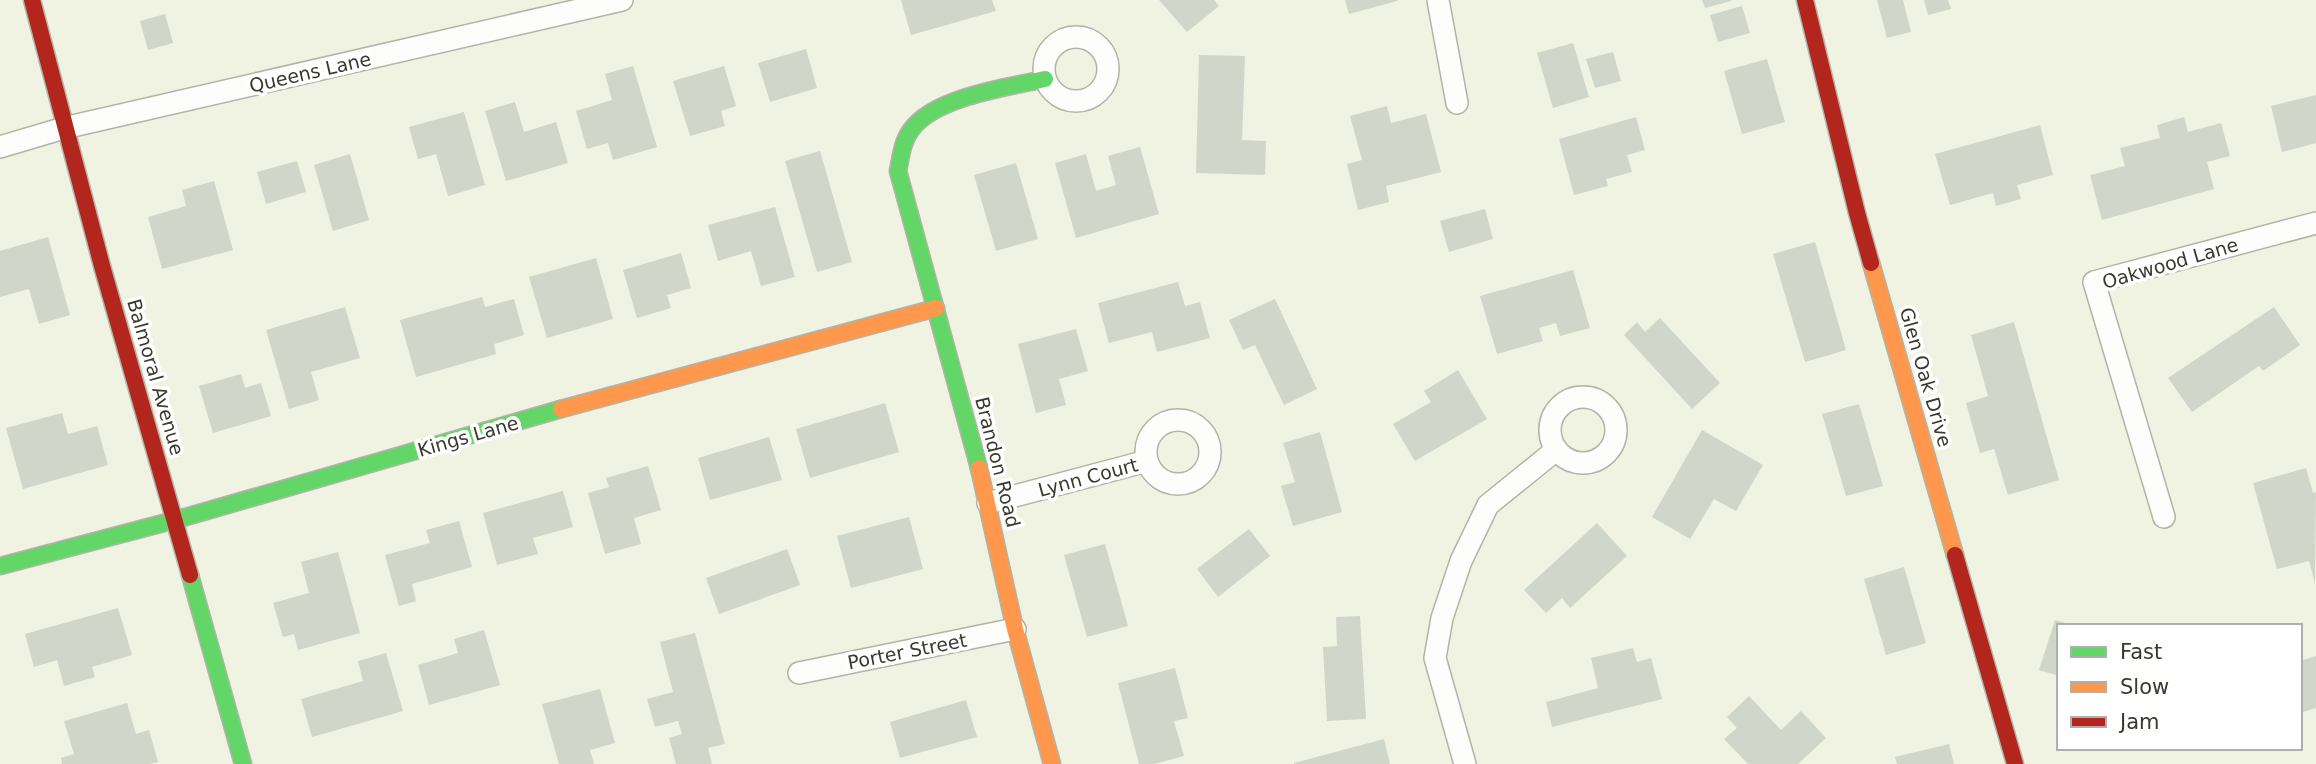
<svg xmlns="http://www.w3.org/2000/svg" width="2316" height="764" font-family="'DejaVu Sans',sans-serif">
<rect width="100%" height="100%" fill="#f0f3e2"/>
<g fill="#d0d6c9">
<path d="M 901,0 L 992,0 L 996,11 L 911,35 Z"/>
<path d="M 1159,0 L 1214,0 L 1219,6 L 1187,32 Z"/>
<path d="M 1345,0 L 1397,0 L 1397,1 L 1349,14 Z"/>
<path d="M 1702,0 L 1731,0 L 1731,1 L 1705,8 Z"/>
<path d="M 1877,0 L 1903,0 L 1911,32 L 1887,38 Z"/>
<path d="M 1924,0 L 1948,0 L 1951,9 L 1928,15 Z"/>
<path d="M 1742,6 L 1750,33 L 1718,42 L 1710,15 Z"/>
<path d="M 165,14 L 173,43 L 148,50 L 140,21 Z"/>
<path d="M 1573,43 L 1589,97 L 1553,108 L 1537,53 Z"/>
<path d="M 806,49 L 817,88 L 770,102 L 758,63 Z"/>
<path d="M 1613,52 L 1621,81 L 1595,88 L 1586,59 Z"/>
<path d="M 1199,55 L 1245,56 L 1242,140 L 1266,141 L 1265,175 L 1196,173 Z"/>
<path d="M 1767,59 L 1785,122 L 1742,134 L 1724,71 Z"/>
<path d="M 633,66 L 657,147 L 613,160 L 608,143 L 587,149 L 576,111 L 612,100 L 605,74 Z"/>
<path d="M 724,66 L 736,106 L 721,111 L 725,126 L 690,136 L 673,81 Z"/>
<path d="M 2316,95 L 2316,143 L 2282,152 L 2271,106 Z"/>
<path d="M 515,102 L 524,132 L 556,122 L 568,163 L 506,181 L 485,111 Z"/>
<path d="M 1387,106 L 1391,123 L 1426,114 L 1441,172 L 1386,186 L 1389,202 L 1358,210 L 1347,164 L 1362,160 L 1350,116 Z"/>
<path d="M 464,112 L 485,185 L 448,196 L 436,154 L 418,159 L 409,127 Z"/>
<path d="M 1636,117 L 1645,150 L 1627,155 L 1632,172 L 1606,179 L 1608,186 L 1574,195 L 1559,139 Z"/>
<path d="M 2184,117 L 2188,132 L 2221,123 L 2230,156 L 2207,162 L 2214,189 L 2102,220 L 2090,175 L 2125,166 L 2120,148 L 2160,138 L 2157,125 Z"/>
<path d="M 2040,125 L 2053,175 L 2017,185 L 2021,199 L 1996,206 L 1993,193 L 1950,205 L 1935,154 Z"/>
<path d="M 1140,147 L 1159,214 L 1076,238 L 1055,163 L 1086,154 L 1096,191 L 1116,185 L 1108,156 Z"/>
<path d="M 820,151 L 852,262 L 817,272 L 785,161 Z"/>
<path d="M 350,154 L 369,220 L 333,231 L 314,165 Z"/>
<path d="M 297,161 L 306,192 L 266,204 L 257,172 Z"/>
<path d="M 1016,163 L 1038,239 L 996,251 L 974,175 Z"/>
<path d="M 214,181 L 233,250 L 162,269 L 148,217 L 186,206 L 182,190 Z"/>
<path d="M 775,207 L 795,277 L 761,286 L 751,251 L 718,261 L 708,225 Z"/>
<path d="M 1485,209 L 1493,239 L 1449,252 L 1440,221 Z"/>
<path d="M 48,237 L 70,315 L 39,324 L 29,289 L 0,297 L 0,251 Z"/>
<path d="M 1815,242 L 1846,350 L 1805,362 L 1773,254 Z"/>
<path d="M 681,253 L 691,288 L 667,295 L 671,308 L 637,318 L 623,270 Z"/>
<path d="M 596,258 L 613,319 L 547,338 L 529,277 Z"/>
<path d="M 1573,270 L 1590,328 L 1560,336 L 1556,323 L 1539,328 L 1543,341 L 1497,354 L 1480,296 Z"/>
<path d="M 1178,282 L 1185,306 L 1200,302 L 1210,338 L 1157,352 L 1152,332 L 1109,343 L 1098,303 Z"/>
<path d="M 482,297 L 485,307 L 514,299 L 524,335 L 494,344 L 496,354 L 416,377 L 400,320 Z"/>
<path d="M 1275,299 L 1317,389 L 1284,405 L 1255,345 L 1243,350 L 1229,320 Z"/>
<path d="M 345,307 L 360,358 L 311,372 L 319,400 L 289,409 L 266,330 Z"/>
<path d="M 2274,307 L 2300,345 L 2263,371 L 2259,366 L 2192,412 L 2168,378 Z"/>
<path d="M 1660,318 L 1720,383 L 1692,409 L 1624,335 L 1637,322 L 1645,332 Z"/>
<path d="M 2014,322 L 2059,480 L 2008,495 L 1994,449 L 1980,453 L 1966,403 L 1988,396 L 1971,335 Z"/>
<path d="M 1076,329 L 1088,371 L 1059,379 L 1066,405 L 1036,413 L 1018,344 Z"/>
<path d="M 1458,370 L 1487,419 L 1415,461 L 1393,424 L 1431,402 L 1424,391 Z"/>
<path d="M 241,374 L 245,388 L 261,383 L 271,416 L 213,433 L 199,386 Z"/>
<path d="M 885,403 L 899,452 L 810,478 L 796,429 Z"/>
<path d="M 1859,404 L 1883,486 L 1846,496 L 1822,414 Z"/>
<path d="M 62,413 L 68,434 L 97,426 L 108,465 L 23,489 L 6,428 Z"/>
<path d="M 1702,430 L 1763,465 L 1736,511 L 1714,499 L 1690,539 L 1652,517 Z"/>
<path d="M 1320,432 L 1342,512 L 1293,526 L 1281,486 L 1295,482 L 1283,443 Z"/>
<path d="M 769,437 L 782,480 L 710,500 L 698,458 Z"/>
<path d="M 648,466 L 661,510 L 634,518 L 641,544 L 605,554 L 588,493 L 609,487 L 606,478 Z"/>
<path d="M 2306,468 L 2313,493 L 2316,492 L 2315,584 L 2309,561 L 2277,569 L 2253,483 Z"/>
<path d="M 563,491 L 573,527 L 533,538 L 538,554 L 497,565 L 483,513 Z"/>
<path d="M 909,517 L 923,569 L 851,588 L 837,536 Z"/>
<path d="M 459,521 L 472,567 L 412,584 L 416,601 L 399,606 L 385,555 L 430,543 L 426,530 Z"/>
<path d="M 1597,523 L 1627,556 L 1570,608 L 1562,598 L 1546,613 L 1524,590 Z"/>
<path d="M 1249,529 L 1270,556 L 1218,597 L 1197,569 Z"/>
<path d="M 1105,544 L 1128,626 L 1087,637 L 1064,555 Z"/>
<path d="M 787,549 L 800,585 L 719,614 L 706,578 Z"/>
<path d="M 338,552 L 360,633 L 298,650 L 294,634 L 283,637 L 273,603 L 309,593 L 301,562 Z"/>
<path d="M 1904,567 L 1926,643 L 1886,655 L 1864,579 Z"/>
<path d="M 118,608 L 132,655 L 92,667 L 95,677 L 64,686 L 57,660 L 34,667 L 25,634 Z"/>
<path d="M 1360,616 L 1366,719 L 1327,721 L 1323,647 L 1337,646 L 1336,617 Z"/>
<path d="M 2055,620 L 2073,625 L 2059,626 L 2059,676 L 2039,670 Z"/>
<path d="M 484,630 L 500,685 L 429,705 L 418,665 L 458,653 L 454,639 Z"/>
<path d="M 695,633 L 725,744 L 708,748 L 712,764 L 676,764 L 669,738 L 682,734 L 678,721 L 655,727 L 647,699 L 673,692 L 660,642 Z"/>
<path d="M 1633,648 L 1637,662 L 1651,658 L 1662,699 L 1552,727 L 1546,702 L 1598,688 L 1591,658 Z"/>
<path d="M 386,653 L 403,711 L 312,737 L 301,699 L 363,681 L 358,661 Z"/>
<path d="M 2316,656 L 2316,708 L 2300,713 L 2300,661 Z"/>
<path d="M 1175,668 L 1188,718 L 1174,721 L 1184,756 L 1154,764 L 1139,764 L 1118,683 Z"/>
<path d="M 600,689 L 615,743 L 590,750 L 594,764 L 559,764 L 542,704 Z"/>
<path d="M 1749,696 L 1781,730 L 1801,711 L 1826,738 L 1798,764 L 1748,764 L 1724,739 L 1737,728 L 1727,717 Z"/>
<path d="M 966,700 L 977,737 L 900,758 L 890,722 Z"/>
<path d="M 127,703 L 136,734 L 149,730 L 158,762 L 150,764 L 62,764 L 61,758 L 74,754 L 64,721 Z"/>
<path d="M 1384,739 L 1390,764 L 1294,764 L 1294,763 Z"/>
<path d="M 1949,744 L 1954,764 L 1897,764 L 1895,757 Z"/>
</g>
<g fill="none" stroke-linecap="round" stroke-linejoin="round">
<g stroke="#b1b4a6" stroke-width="24">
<g id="street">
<path d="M 1438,0 L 1457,103"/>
<circle cx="1076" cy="69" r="32"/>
<path d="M 0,147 L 64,128 L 622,0"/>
<circle cx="1583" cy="430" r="33"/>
<circle cx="1178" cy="452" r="32"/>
<path d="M 988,503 L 1147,461"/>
<path d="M 2164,517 L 2094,282 L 2316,223"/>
<path d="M 799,673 L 1015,629"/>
<path d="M 1465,764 L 1435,658 L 1442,618 L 1461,561 L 1488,505 L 1556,450"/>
</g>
</g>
<g stroke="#b1b4a6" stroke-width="19">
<g id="fast">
<path d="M 979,468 L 898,171 C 901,157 902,142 911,130 C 934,97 1008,87 1045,79"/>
<path d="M 0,566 L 175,520 L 561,409"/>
<path d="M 190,575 L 243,764"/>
</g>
</g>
<g stroke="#b1b4a6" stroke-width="19">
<g id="slow">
<path d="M 1871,263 L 1955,555"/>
<path d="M 561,409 L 936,308"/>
<path d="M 979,468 L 1015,629 L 1052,764"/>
</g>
</g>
<g stroke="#b1b4a6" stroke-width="19">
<g id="jam">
<path d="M 32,0 L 102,266 L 190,575"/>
<path d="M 1805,0 L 1857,213 L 1871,263"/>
<path d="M 1955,555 L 2015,764"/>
</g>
</g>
<use href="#street" stroke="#fdfdfb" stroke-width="21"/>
<use href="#fast" stroke="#63d668" stroke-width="16"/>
<use href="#slow" stroke="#ff974d" stroke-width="16"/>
<use href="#jam" stroke="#b3261e" stroke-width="16"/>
</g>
<g text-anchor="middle" stroke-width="7" stroke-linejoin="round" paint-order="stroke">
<g font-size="19" fill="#383a2d" stroke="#fff">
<text transform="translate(310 72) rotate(-13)" y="7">Queens Lane</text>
<text transform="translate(2170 263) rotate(-16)" y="7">Oakwood Lane</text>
<text transform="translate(156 377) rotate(74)" y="7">Balmoral Avenue</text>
<text transform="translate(1926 377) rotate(74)" y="7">Glen Oak Drive</text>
<text transform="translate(468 436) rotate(-16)" y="7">Kings Lane</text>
<text transform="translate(998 462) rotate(76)" y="7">Brandon Road</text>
<text transform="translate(1088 477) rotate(-15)" y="7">Lynn Court</text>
<text transform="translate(907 651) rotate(-11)" y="7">Porter Street</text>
</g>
</g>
<rect x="2057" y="624" width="245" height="126" fill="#ffffff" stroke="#afb0ab" stroke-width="2"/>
<rect x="2071" y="647" width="35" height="10" fill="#63d668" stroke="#afb0ab" stroke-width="2"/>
<text x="2120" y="659" font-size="21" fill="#383a2d">Fast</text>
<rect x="2071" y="682" width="35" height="10" fill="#ff974d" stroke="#afb0ab" stroke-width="2"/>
<text x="2120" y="694" font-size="21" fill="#383a2d">Slow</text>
<rect x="2071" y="717" width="35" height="10" fill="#b3261e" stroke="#afb0ab" stroke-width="2"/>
<text x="2120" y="729" font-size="21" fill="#383a2d">Jam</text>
</svg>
